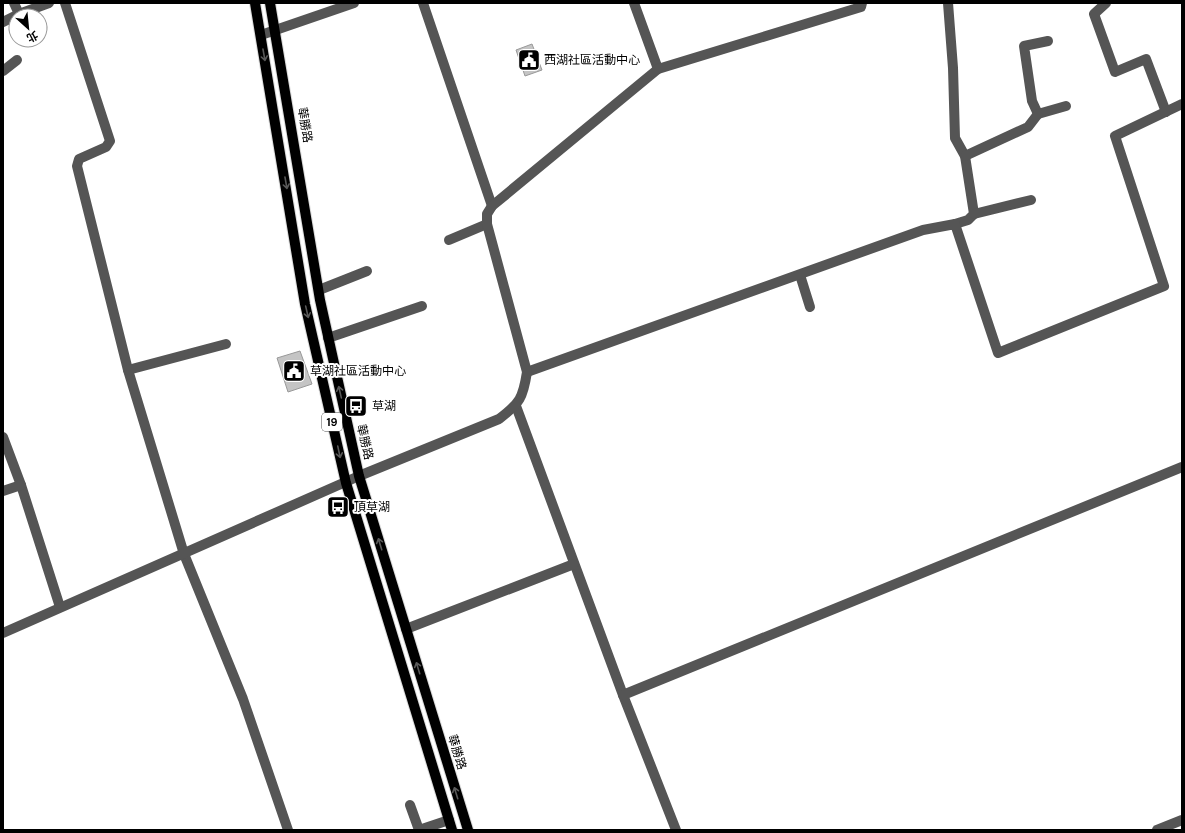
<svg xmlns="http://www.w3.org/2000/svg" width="1185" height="833" font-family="'DM Sans','Noto Sans TC',sans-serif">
<rect width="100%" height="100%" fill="#fff"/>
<g fill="#c4c4c4" stroke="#999">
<path d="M 532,44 L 542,70 L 525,76 L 516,50 Z"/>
<path d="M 300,351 L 312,384 L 288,392 L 277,358 Z"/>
</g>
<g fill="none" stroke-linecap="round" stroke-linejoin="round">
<g stroke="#dbdbdb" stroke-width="12">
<g id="major">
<path d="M 255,3 L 305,304 L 346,483 L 452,830"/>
<path d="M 270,3 L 320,300 L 359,476 L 468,830"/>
</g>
</g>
<g stroke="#555" stroke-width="10">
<path d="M 14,3 L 19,14"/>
<path d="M 65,3 L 110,141 L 106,147 L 79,159 L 77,166 L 128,370 L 184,554 L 243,699 L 288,830"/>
<path d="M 423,3 L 492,206"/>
<path d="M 634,3 L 658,69"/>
<path d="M 948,3 L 953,68 L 955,138 L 965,156 L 974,214 L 968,220 L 955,224"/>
<path d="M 1106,3 L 1094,14 L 1115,72 L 1146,59 L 1166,112"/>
<path d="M 3,22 L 19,14 L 49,3"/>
<path d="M 261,35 L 354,3"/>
<path d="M 1048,41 L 1024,46 L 1032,101 L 1038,114 L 1066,106"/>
<path d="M 3,71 L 17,60"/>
<path d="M 965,156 L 1028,127 L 1038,114"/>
<path d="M 974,214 L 1031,200"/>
<path d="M 449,240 L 487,224"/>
<path d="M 800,275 L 810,307"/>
<path d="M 319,290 L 367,271"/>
<path d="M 328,338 L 422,306"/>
<path d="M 128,370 L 226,344"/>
<path d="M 527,372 L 923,230 L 955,224 L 998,353 L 1164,286 L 1115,136 L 1182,104"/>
<path d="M 516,406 L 623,695 L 676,830"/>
<path d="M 3,437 L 21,485 L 60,607"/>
<path d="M 3,491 L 21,485"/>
<path d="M 406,629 L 574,564"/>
<path d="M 3,633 L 359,476 L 499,419 C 520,403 523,398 527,372 L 487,224 L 487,214 L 492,206 L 658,69 L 861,7 L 862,3"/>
<path d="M 623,695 L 1182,467"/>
<path d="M 410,805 L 419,830 L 449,820"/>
<path d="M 1157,830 L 1182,820"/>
</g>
<use href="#major" stroke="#000" stroke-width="10"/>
</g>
<defs><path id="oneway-shaft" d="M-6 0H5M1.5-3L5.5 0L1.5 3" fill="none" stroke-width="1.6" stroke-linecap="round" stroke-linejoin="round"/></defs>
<g stroke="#595959">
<use href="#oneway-shaft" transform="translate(264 55) rotate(80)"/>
<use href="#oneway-shaft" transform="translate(286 183) rotate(80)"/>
<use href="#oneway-shaft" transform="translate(307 312) rotate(77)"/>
<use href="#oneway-shaft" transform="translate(340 392) rotate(-103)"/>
<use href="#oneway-shaft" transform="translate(339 452) rotate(78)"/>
<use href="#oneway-shaft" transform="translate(380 544) rotate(-107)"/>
<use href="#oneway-shaft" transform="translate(418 668) rotate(-107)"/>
<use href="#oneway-shaft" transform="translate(456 793) rotate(-107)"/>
</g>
<defs>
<g id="civic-square" transform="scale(1.15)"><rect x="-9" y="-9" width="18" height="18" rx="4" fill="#000" stroke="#fff"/><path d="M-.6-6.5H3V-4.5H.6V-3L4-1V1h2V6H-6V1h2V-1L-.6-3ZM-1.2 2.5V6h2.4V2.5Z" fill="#fff"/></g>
<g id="bus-square" transform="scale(1.15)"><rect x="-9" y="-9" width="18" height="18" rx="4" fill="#000" stroke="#fff"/><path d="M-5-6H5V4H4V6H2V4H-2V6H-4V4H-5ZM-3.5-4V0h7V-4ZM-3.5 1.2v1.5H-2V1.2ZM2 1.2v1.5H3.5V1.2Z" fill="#fff"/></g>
</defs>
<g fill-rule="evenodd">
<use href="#civic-square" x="529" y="60"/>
<use href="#civic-square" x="294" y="371"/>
<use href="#bus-square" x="356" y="406"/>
<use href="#bus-square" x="338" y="507"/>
</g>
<g text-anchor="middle" stroke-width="4" stroke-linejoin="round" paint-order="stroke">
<rect fill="#fff" stroke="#4c4c4c" stroke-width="1" x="322" y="413" width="20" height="18" rx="3"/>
<g font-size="11" font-weight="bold" fill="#000">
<text x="332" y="426">19</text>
</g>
<g font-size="12" fill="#000" stroke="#fff" text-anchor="start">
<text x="544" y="64">西湖社區活動中心</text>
<text x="310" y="375">草湖社區活動中心</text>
<text x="372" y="410">草湖</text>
<text x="354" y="511">頂草湖</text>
</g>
<g font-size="12" fill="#000" stroke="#fff">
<text transform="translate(305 125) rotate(80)" y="4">華勝路</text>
<text transform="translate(365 442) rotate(77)" y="4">華勝路</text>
<text transform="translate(457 752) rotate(73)" y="4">華勝路</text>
</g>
</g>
<rect width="1185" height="833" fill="none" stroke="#000000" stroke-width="8"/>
<g transform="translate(28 28) rotate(153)"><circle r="19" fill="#ffffff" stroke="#999999"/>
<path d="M0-3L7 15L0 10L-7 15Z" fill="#000000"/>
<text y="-6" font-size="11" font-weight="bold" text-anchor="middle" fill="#000000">北</text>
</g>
</svg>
